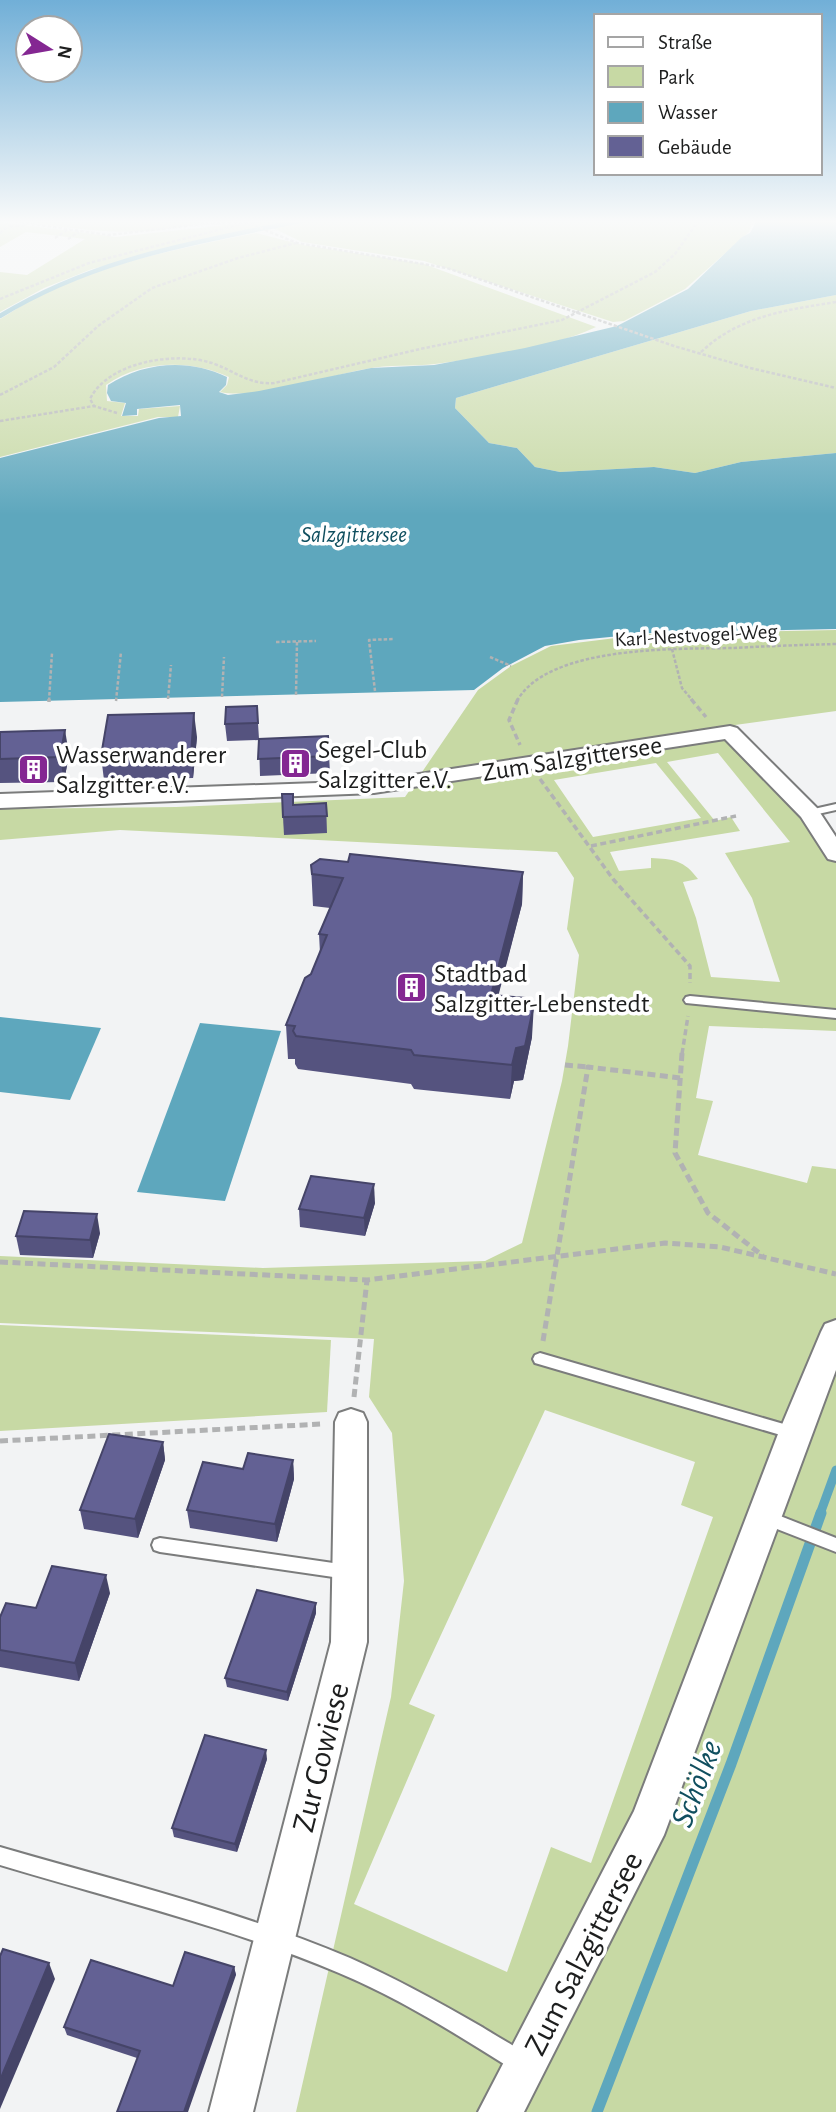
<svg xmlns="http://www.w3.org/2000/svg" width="836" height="2112" viewBox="0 0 836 2112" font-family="'Alegreya Sans',sans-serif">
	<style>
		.green { fill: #c7d9a4; fill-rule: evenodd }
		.water { fill: #5ea7bd }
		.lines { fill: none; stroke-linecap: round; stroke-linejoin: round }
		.stream-far2 { stroke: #5ea7bd; stroke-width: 4.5 }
		.stream-far1 { stroke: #5ea7bd; stroke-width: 9 }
		.stream { stroke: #5ea7bd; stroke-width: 11 }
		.lane-casing { stroke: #7b7c7c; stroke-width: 4 }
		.street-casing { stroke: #7b7c7c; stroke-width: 4 }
		.path-far2 { stroke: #b1b2b3; stroke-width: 2.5; stroke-dasharray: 3.5 2; stroke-linecap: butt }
		.path-far1 { stroke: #b1b2b3; stroke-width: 3.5; stroke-dasharray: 6 3.5; stroke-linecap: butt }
		.path { stroke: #b1b2b3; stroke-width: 5; stroke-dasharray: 8 4.5; stroke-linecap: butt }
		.lane { fill: #fff; fill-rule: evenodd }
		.street { fill: #fff; fill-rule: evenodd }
		.wall { fill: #55537f }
		.shaded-wall { fill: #454468 }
		.building { fill: #636194; stroke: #454468; stroke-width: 2 }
		.labels { text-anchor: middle; stroke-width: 7; stroke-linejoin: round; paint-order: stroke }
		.far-street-label { font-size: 21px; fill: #1d1e1e; stroke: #fff }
		.far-water-label { font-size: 23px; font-style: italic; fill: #104f5f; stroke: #fff }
		.poi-label { font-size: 26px; fill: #1d1e1e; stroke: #fff; text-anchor: start }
		.street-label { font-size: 26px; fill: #1d1e1e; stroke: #fff }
		.near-street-label { font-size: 32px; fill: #1d1e1e; stroke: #fff }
		.near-water-label { font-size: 33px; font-style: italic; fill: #104f5f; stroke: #fff }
	</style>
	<rect width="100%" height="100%" fill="#f2f3f4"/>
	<g class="green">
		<path d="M29,220H213C147,237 102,233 35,223Z"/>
		<polygon points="271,220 299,220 92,269 44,288 0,312 0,272 27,275 85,239 26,232 0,247 0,222 116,237"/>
		<polygon points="312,220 753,220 749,232 685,289 624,321 613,322 424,261 302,242 273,228"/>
		<path d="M256,233L303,245L424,264L596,327C548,349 488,357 435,364C413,367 389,364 366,369C327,376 256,400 220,392L227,385L229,377C190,359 141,360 106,385L107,401L125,403L121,416H138L139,409L180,406L178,417H158L0,457V319C17,309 34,297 52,289C117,260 187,247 256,233Z"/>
		<polygon points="836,295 836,453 741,462 695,473 654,467 560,472 535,467 517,448 489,443 455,408 456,398 751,311"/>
		<path d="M836,630V711L735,725L808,801L836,839V1031L709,1026L696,1098L713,1101L698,1155L807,1183L812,1166L836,1169V2112H296L391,1697L404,1581L392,1433L369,1397L374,1339L0,1323V1256L263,1268L485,1261L522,1243L562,1081L568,1046L579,955L567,929L574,878L557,852L120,830L0,840V809L176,807L405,797L478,690L511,666L551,646L648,634ZM718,753L790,842L725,853L752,898L780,982L711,977L696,918L683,882L698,879C684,860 673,859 651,858V868L619,871L610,852L740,831L731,817L715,821L667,762ZM656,763L701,818L593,837L554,780ZM545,1410L695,1462L681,1505L713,1517L591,1863L551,1847L507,1972L354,1904L435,1715L409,1704Z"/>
		<polygon points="0,1325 331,1340 327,1412 0,1431"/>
	</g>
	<g class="water">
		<path d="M757,220H836V295L751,311L456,398L455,408L489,443L517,448L535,467L560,472L654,467L695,473L741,462L836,453V629L651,633L579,640L545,646L503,668L474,690L0,702V458L159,418L181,416L180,405L137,409V415L122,416L126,403L111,401L107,393L108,385C143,362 189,358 227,377L226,385L219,392L228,395L259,391L371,368L434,365L525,348L617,326L688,289L742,237L750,233Z"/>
		<polygon points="0,1017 101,1028 70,1100 0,1092"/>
		<polygon points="200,1023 281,1031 225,1201 137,1192"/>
	</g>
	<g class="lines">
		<path class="stream-far2" d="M0,316C97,257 195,243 304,220"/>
		<polyline class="stream-far1" points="820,1514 836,1470"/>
		<polyline class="stream" points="597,2112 731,1764 821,1513"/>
		<defs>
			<g id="lane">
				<polygon points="836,804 836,810 809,816 804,813 805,811"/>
				<polygon points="690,996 836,1010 836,1018 686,1003 684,1000 686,997"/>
				<polygon points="540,1353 794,1427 799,1429 802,1433 799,1437 794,1439 535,1363 533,1359 535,1355"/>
				<polygon points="765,1510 836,1538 836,1552 759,1522 757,1517 759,1512"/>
				<polygon points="160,1538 347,1565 353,1567 355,1572 353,1577 347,1579 160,1552 154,1550 152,1545 154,1540"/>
				<path d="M0,1847C117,1881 237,1910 350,1958C395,1978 439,2002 482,2027C495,2036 526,2050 532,2064L529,2071L522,2074L515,2071C458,2035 401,1999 339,1973C230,1927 113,1899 0,1865Z"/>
			</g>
			<g id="street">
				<polygon points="730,726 737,728 817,808 836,837 836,861 828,859 801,817 725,739 374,793 0,808 0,794 374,781"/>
				<polygon points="836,1320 836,1370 664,1835 524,2112 478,2112 634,1811 778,1434 821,1332 825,1324"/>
				<polygon points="351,1409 363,1413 367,1422 367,1642 253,2112 209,2112 331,1642 335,1422 339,1413"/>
			</g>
		</defs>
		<use href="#lane" class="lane-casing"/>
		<use href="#street" class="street-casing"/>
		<g class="path-far2">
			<polyline points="4,220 108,235 203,224 248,223 297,243 447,268 674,346 750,368 836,388"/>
			<polyline points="251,223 264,220"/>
			<polyline points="10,227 26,225"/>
			<polyline points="0,233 10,225"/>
			<polyline points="55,238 67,230"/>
			<polyline points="68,239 79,232"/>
			<polyline points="0,299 89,263 242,224"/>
			<path d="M701,352C739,316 786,310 836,302"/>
			<polyline points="0,395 54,367 98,326 152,288 238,258 296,243"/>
			<path d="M117,413L94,406L90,399C108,362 175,351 212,363C235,371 249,385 274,383L420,349L562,320L655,272L675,254L699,220"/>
			<polyline points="0,421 94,406"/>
			<polyline points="276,642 316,641"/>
			<polyline points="672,649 682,688 693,701"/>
			<polyline points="490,657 511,666"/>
			<polyline points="375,691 369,640 393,639"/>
			<polyline points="296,695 297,642"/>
			<polyline points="222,697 224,657"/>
			<polyline points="168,699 171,665"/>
			<polyline points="49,701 52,653"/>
			<polyline points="116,701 121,652"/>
			<path d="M517,701C548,645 678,649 734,648C768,646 802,645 836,644"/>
		</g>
		<g class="path-far1">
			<polyline points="518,699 509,720 520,745"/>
			<polyline points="691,699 706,717"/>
			<polyline points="49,702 49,699"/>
			<polyline points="540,779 613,879 690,966 690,983"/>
			<polyline points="591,846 736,816"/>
			<polyline points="682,1054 688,1016"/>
		</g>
		<g class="path">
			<polyline points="682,1053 675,1153 708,1213 763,1256"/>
			<polyline points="565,1065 588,1067"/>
			<polyline points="0,1262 367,1280 665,1243 720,1247 836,1274"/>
			<polyline points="543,1341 588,1067 680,1078"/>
			<polyline points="354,1397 367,1280"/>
			<polyline points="0,1441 322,1424"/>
		</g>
		<use href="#lane" class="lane"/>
		<use href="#street" class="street"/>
	</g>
	<g class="wall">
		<polygon points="258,723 259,739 328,736 330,773 260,776 259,740 227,741 225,724"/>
		<polygon points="0,732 69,754 64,782 0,783"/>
		<polygon points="197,737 193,778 104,780 101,756"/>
		<polygon points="326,803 327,833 284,835 283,817 293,805"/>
		<polygon points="348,862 523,872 522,904 498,995 532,1037 523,1080 514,1081 510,1099 414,1089 411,1084 298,1069 295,1064 295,1059 288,1059 286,1025 311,974 320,953 319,934 330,908 313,906 311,865"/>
		<polygon points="375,1203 365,1236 300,1227 299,1209"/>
		<polygon points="100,1233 93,1258 20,1255 16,1236"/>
		<polygon points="163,1442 165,1460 138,1538 84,1529 80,1510"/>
		<polygon points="293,1460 294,1479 277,1542 190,1528 187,1510 243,1469"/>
		<polygon points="110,1593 79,1681 0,1667 0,1617"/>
		<polygon points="316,1603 316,1613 288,1701 227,1687 225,1678"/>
		<polygon points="267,1759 237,1852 174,1837 172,1828"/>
		<polygon points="234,1967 236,1975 137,2058 67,2035 64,2027 173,1986"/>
	</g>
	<g class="shaded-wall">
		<polygon points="194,713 197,737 193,778 191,754"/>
		<polygon points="65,730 69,754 64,782 60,757"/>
		<polygon points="523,872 522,904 490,1028 491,995"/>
		<polygon points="534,1004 532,1037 523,1080 514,1081 510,1099 512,1065 516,1048"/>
		<polygon points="374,1184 375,1203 365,1236 364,1218"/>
		<polygon points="97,1214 100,1233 93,1258 90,1240"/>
		<polygon points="163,1442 165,1460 138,1538 135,1519"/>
		<polygon points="293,1460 294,1479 277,1542 275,1524"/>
		<polygon points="106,1575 110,1593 79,1681 75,1663"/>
		<polygon points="316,1603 316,1613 288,1701 287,1692"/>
		<polygon points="266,1750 267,1759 237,1852 235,1844"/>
		<polygon points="49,1963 55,1979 0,2109 0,2080"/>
		<polygon points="234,1967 236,1975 188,2112 184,2112"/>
	</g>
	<g class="building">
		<polygon points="257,706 258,723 225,724 226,707"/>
		<polygon points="194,713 191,754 101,756 108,715"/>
		<polygon points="65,730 60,757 0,759 0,732"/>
		<polygon points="328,736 329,756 258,759 259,739"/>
		<polygon points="282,794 293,794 293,805 326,803 327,816 283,817"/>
		<polygon points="350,854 523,872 491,995 526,998 534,1004 525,1046 516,1048 512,1065 414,1055 411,1050 296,1036 293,1031 295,1026 286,1025 305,978 311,974 327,935 319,934 343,878 312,874 311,865 320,859 348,862"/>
		<polygon points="311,1176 374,1184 364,1218 299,1209"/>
		<polygon points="24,1211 97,1214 90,1240 16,1236"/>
		<polygon points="109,1434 163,1442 135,1519 80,1510"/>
		<polygon points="248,1453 293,1460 275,1524 187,1510 203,1462 243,1469"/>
		<polygon points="52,1566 106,1575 75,1663 0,1650 0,1617 6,1603 36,1608"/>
		<polygon points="257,1590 316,1603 287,1692 225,1678"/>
		<polygon points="205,1735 266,1750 235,1844 172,1828"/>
		<polygon points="3,1949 49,1963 0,2080 0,1956"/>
		<polygon points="185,1952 234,1967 184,2112 117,2112 140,2051 64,2027 91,1960 173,1986"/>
	</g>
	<linearGradient id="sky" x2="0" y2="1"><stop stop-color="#71afd7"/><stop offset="0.43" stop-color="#f9fafa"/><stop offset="1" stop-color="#f9fafa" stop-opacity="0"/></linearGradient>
	<rect width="836" height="515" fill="url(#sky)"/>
	<defs>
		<symbol id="building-square" viewBox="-11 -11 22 22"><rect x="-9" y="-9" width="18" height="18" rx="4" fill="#842792" stroke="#fff"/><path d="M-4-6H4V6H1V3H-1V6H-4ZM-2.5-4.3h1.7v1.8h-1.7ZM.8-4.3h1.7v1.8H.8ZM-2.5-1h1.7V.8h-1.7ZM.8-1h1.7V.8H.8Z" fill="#fff"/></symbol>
	</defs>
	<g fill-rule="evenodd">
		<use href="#building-square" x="278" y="746" width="35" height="35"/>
		<use href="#building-square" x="16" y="752" width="35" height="35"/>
		<use href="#building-square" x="394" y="970" width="35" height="35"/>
	</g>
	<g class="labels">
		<g class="far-street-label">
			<text transform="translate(696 635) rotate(-3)" y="7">Karl-Nestvogel-Weg</text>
		</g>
		<g class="far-water-label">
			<text x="354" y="542">Salzgittersee</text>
		</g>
		<g class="poi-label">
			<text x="318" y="758">Segel-Club<tspan x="318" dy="30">Salzgitter e.V.</tspan></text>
			<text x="56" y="763">Wasserwanderer<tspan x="56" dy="30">Salzgitter e.V.</tspan></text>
			<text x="434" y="982">Stadtbad<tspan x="434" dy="30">Salzgitter-Lebenstedt</tspan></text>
		</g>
		<g class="street-label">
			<text transform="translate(572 758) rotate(-9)" y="9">Zum Salzgittersee</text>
		</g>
		<g class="near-street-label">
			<text transform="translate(320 1757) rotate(-76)" y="11">Zur Gowiese</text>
			<text transform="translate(583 1953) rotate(-63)" y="11">Zum Salzgittersee</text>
		</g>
		<g class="near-water-label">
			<text transform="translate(695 1783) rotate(-69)" y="12">Schölke</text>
		</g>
	</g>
	<rect x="594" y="14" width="228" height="161" fill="#ffffff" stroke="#a5a5a5" stroke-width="2"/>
	<rect x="608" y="37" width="35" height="10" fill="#ffffff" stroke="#a5a5a5" stroke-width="2"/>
	<text x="658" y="49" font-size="21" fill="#1d1e1e">Straße</text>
	<rect x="608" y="66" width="35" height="21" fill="#c7d9a4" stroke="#a5a5a5" stroke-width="2"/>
	<text x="658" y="84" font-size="21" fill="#1d1e1e">Park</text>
	<rect x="608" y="102" width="35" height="21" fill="#5ea7bd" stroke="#a5a5a5" stroke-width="2"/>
	<text x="658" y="119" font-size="21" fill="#1d1e1e">Wasser</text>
	<rect x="608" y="136" width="35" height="21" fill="#636194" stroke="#a5a5a5" stroke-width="2"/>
	<text x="658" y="154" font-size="21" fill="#1d1e1e">Gebäude</text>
	<g transform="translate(49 49) rotate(101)"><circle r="33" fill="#ffffff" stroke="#a5a5a5" stroke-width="2"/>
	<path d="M0-5L12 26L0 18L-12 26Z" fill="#842792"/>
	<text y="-10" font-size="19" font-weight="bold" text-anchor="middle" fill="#1d1e1e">N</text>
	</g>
</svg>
